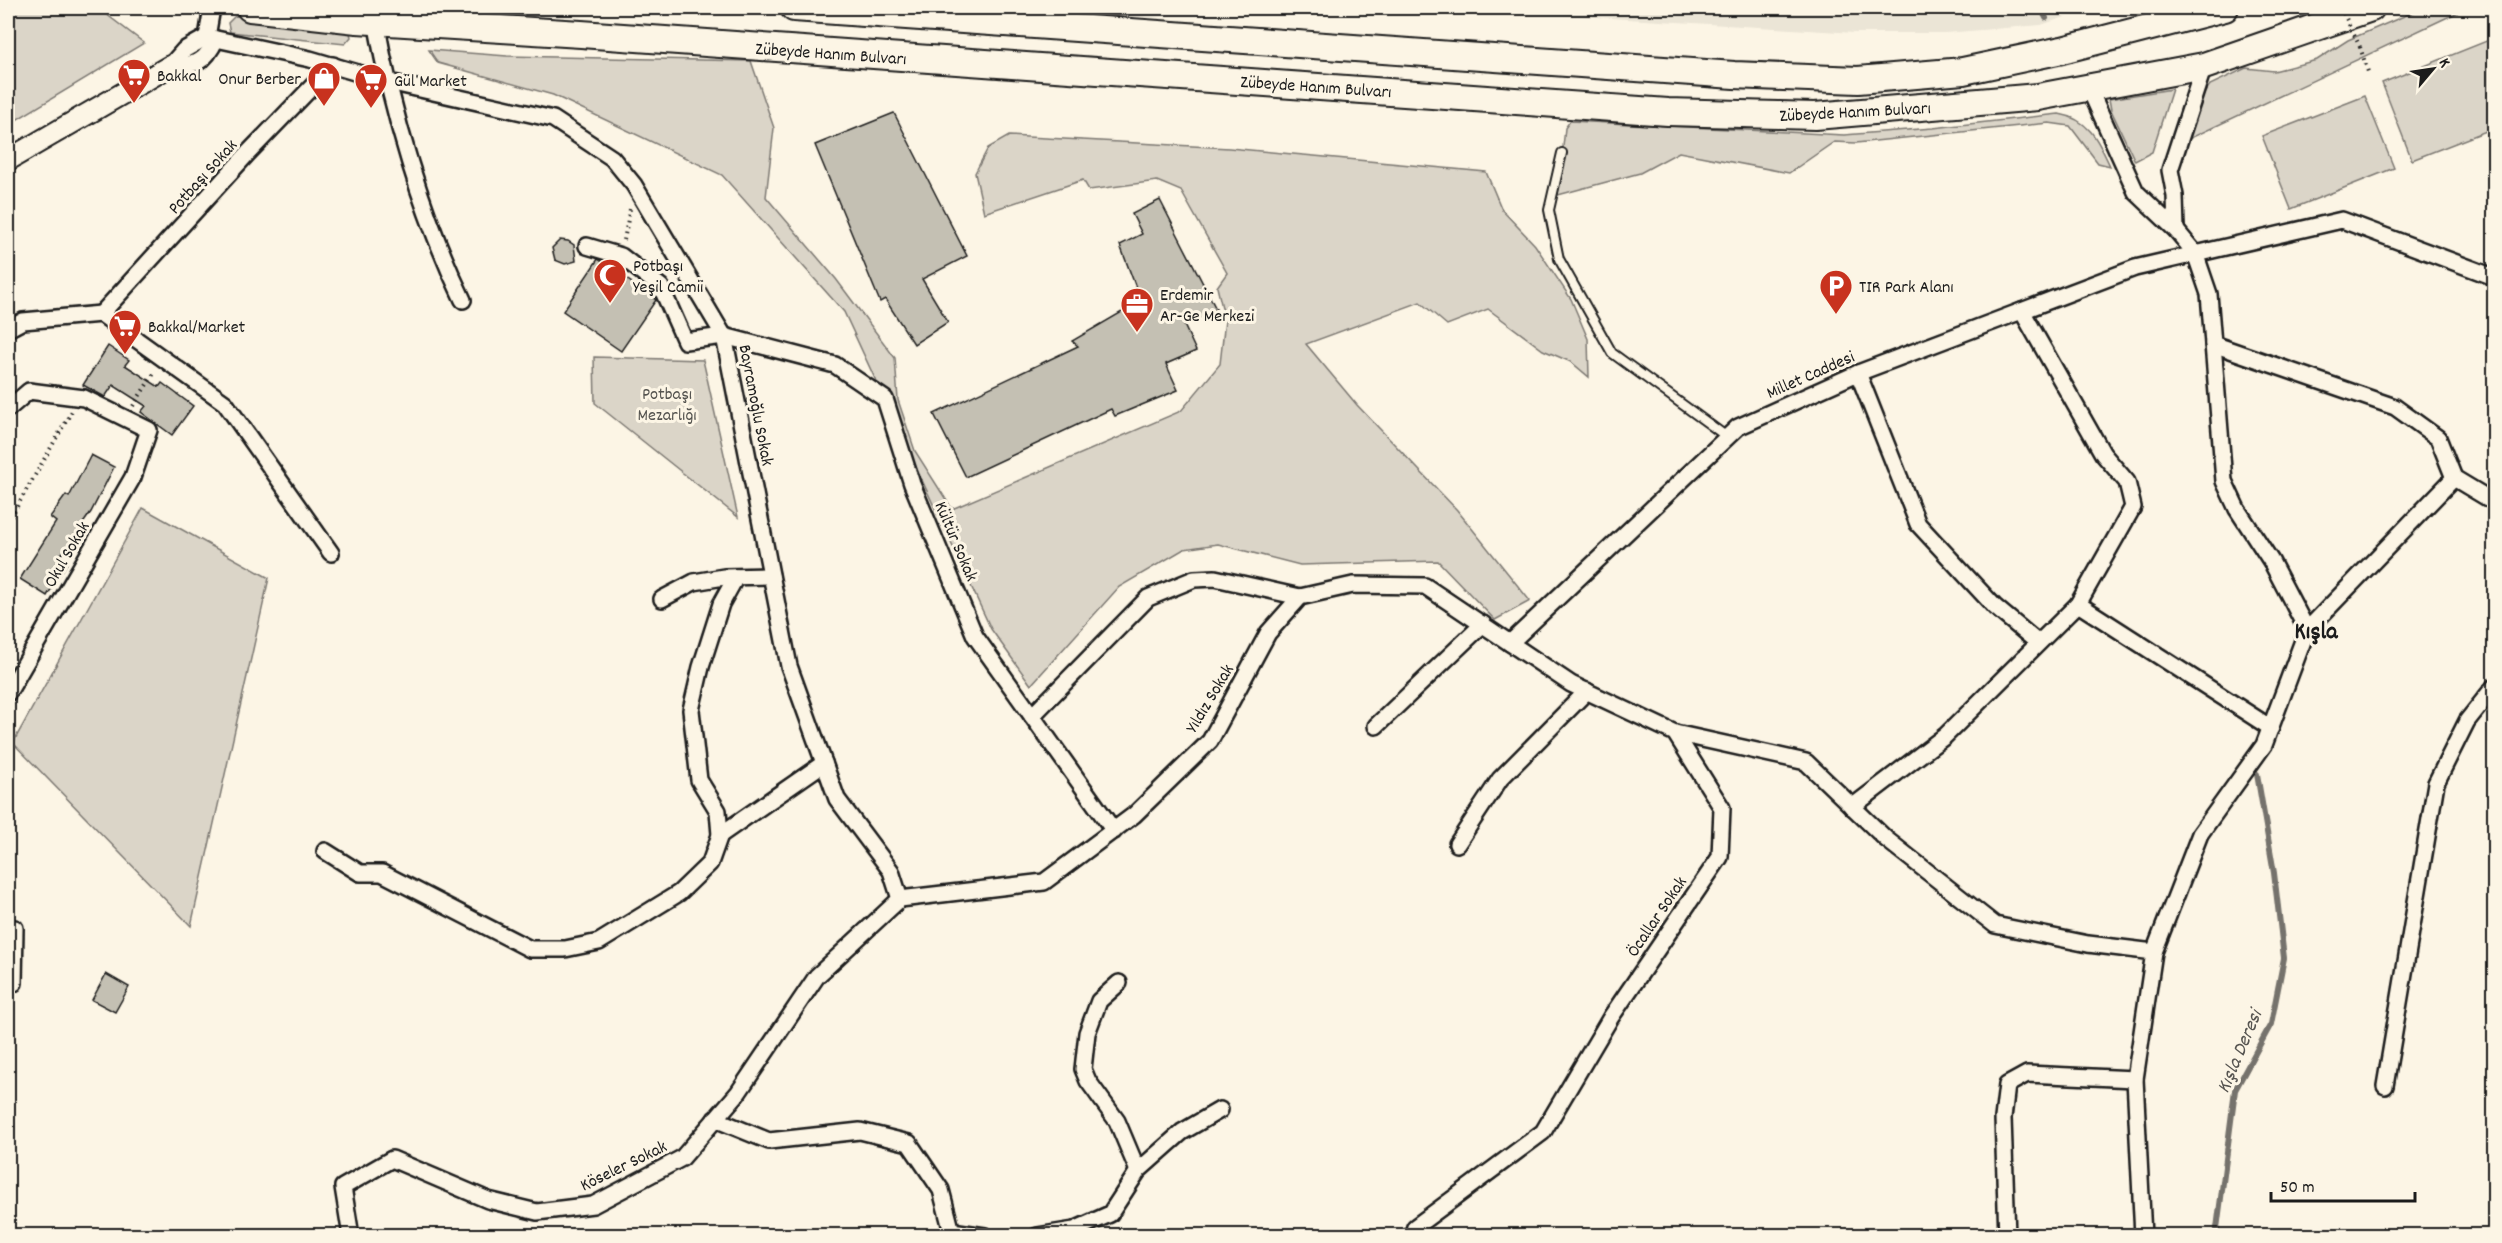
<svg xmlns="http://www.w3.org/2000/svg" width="2502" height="1243" viewBox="0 0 2502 1243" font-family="Dekko,sans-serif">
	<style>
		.built { fill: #ebe5d6 }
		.green { fill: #dbd5c8; stroke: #7c7872; stroke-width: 1.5 }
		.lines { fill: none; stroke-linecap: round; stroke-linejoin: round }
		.stream { stroke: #75726c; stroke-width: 6 }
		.building { fill: #c4c0b3; stroke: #1c1c1c; stroke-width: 1.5 }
		.service-casing { stroke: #1c1c1c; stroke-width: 12 }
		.minor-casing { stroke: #1c1c1c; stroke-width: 20 }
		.tertiary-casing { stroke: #1c1c1c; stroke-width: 24 }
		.trunk-casing { stroke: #1c1c1c; stroke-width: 30 }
		.path { stroke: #1c1c1c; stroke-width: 4; stroke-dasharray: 1.5 4.5; stroke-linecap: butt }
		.service { stroke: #fcf5e5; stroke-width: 8 }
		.minor { stroke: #fcf5e5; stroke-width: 15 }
		.tertiary { stroke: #fcf5e5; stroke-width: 20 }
		.trunk { stroke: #fcf5e5; stroke-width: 26 }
		.path-bridge { stroke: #1c1c1c; stroke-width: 4; stroke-dasharray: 1.5 4.5; stroke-linecap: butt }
		.labels { text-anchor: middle; stroke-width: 6; stroke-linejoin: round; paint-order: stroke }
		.street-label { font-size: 18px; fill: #1c1c1c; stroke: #fcf5e5 }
		.poi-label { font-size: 18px; fill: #1c1c1c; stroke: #fcf5e5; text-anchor: start }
		.park-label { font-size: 18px; fill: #555450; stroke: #fcf5e5 }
		.water-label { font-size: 20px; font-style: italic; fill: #575551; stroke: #fcf5e5 }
		.district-label { font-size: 24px; font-weight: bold; fill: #1c1c1c; stroke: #fcf5e5 }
	</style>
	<rect width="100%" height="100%" fill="#fcf5e5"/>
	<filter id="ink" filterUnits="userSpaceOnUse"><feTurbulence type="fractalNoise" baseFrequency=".0167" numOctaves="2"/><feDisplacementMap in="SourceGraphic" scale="12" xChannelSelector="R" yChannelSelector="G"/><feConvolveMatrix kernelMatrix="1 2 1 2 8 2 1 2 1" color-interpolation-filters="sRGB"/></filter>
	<g filter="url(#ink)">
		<polygon class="built" points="1450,8 2092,8 2041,25 1945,33 1855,33"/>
		<g class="green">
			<polygon points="8,8 98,8 144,43 8,125"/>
			<polygon points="2423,8 2467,8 2178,144 2196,105 2210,85 2246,68 2274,71 2317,60 2348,40"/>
			<polygon points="235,16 349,29 351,37 345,44 230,32 228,23"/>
			<polygon points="2494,38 2494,128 2412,160 2382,83"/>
			<polygon points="429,50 507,56 751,61 774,128 766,197 836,279 895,358 898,400 915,451 952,509 1181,411 1220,364 1225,320 1217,287 1227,273 1181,191 1157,181 1089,190 1083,180 984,213 975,173 988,148 1009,136 1229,148 1486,172 1502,210 1535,245 1571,299 1588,339 1589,377 1571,362 1543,350 1488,309 1447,325 1420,302 1306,344 1357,405 1457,510 1530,601 1495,620 1438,561 1300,565 1218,544 1184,549 1119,587 1031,685 991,629 844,312 722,175 553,95 438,63"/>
			<polygon points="2172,89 2152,152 2135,161 2111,110 2109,99"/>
			<polygon points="2365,96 2394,168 2291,209 2262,136"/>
			<path d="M2059,114C2089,119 2098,140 2110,166L2098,163L2070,126L2049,123L1856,143L1834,142L1789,173L1679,152L1640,173L1558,195L1565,128L1570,121L1844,135L1933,128Z"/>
			<polygon points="594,357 703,360 738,517 595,403"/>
			<polygon points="143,508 269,578 191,926 13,743"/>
		</g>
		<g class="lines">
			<g class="stream">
				<polyline points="2041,8 2046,18"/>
				<polyline points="2216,1236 2235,1090 2271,1024 2284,958 2274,873 2257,774"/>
			</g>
		</g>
		<g class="building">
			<polygon points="894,113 967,256 922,279 948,322 914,344 885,299 880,302 815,145"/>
			<polygon points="1160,200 1216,309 1184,325 1196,351 1166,364 1178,390 1115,416 1111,409 966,477 934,414 1078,346 1072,341 1141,301 1120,245 1142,234 1132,214"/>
			<polygon points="560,240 568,241 574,245 576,261 565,264 555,260 552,248"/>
			<polygon points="598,259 656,300 621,351 563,311"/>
			<polygon points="108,346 129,360 125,365 159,387 162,383 193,406 172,435 141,412 146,406 113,385 105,397 83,385"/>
			<polygon points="91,455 114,467 91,512 60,556 68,561 47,596 20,579 56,522 50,517 66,495 69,497"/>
			<polygon points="106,974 129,987 115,1012 92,1000"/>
		</g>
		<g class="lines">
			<defs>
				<polyline id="service" points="1562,153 1549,210 1559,259 1612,353 1727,437"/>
				<g id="minor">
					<path d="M376,21C392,114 422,215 463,300"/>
					<polyline points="207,37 212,8"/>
					<polyline points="170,66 184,50 207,37 310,59 389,82 553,119 612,158 634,185 724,336 789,666 837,799 891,871 900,899"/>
					<path d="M170,66C196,64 204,65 216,39"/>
					<polyline points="2089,88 2136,192 2176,230 2195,253 2209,294 2224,481 2237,509 2271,561 2307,630"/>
					<polyline points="2176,230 2175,196 2170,170 2204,66"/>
					<polyline points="587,246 621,256 661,287 685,341 724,336 835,365 885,399 912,484 975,636 1114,831"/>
					<polyline points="101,314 248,153 333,65"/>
					<polyline points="8,329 23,321 101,314 225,403 331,553"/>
					<polyline points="2213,344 2395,407 2438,438 2454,478"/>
					<polyline points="1858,373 1918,524 1995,607 2037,642"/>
					<polyline points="8,409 29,391 84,398 149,430 133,477 8,693"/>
					<polyline points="662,599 694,582 724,577 771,576"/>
					<polyline points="2078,604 2271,728"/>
					<polyline points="1510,643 1738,427 1858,373 2135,268 2342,220 2494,277"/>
					<polyline points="1032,716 1148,598 1194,579 1215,578 1300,597"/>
					<polyline points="1376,726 1483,624"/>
					<polyline points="1675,733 1806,762 1886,839 1995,925 2088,944 2154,952 2135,1079 2143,1236"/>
					<polyline points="1852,807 1945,736 2078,604 2133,507 2127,482 2103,454 2022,311"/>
					<polyline points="720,835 824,763"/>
					<polyline points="1457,844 1500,779 1587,691"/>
					<polyline points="325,851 360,873 382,873 530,949 565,949 599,942 679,893 710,863 720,835 718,811 699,780 691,710 701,667 721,604 736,577"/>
					<polyline points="900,899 1044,882 1134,815 1210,741 1268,633 1300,597 1353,585 1425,586 1571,684 1675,733 1722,808 1720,857 1611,1017 1543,1132 1415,1227 1412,1236"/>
					<polyline points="8,928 15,928 14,983"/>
					<polyline points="2154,952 2200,834 2264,745 2307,630 2454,478 2494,502"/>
					<polyline points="1119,983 1099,1001 1087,1033 1083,1069 1088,1081 1117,1121 1138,1171"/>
					<polyline points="2385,1086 2436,783 2467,721 2494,687"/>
					<polyline points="715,1119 769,1141 860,1131 909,1143 941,1190 953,1236"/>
					<polyline points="952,1231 985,1236"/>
					<polyline points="351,1236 343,1187 392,1159 488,1200 537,1212 593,1205 682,1158 738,1093 817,976 900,899"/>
					<polyline points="1037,1236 1074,1230 1110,1214 1138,1171 1182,1132 1220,1110"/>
					<polyline points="2007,1236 2003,1118 2007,1085 2027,1074 2135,1079"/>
				</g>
				<polyline id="tertiary" points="8,160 170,66"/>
				<g id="trunk">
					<polyline points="250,8 357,20 581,34 1668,112 1815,116 2038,97 2204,66 2371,8"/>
					<polyline points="794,8 1734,75 1858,80 1963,71 2062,50 2225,8"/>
				</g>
			</defs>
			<use href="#service" class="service-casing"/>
			<use href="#minor" class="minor-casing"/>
			<use href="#tertiary" class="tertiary-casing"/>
			<use href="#trunk" class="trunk-casing"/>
			<g class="path">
				<polyline points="2360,47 2369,75"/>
				<polyline points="624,240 630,209"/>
				<polyline points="133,406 155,372"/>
				<polyline points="8,522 72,411"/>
			</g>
			<use href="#service" class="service"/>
			<use href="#minor" class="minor"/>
			<use href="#tertiary" class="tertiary"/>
			<use href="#trunk" class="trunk"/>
			<polyline class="path-bridge" points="2341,8 2360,47"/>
		</g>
	</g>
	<defs>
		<symbol id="supermarket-pin" viewBox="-11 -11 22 30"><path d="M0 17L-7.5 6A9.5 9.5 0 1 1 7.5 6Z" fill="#c8321e" stroke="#fcf5e5"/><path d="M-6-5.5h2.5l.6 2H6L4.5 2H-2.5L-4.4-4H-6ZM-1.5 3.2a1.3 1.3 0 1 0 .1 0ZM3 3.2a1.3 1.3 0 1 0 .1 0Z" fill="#fff"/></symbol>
		<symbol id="shop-pin" viewBox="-11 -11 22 30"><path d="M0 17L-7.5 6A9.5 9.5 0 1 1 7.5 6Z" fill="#c8321e" stroke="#fcf5e5"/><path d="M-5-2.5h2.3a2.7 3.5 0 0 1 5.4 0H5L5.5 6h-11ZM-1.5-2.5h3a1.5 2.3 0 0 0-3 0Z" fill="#fff"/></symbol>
		<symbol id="mosque-pin" viewBox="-11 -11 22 30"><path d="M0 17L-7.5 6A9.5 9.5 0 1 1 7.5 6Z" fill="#c8321e" stroke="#fcf5e5"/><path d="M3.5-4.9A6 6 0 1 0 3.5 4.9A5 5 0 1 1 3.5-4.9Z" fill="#fff"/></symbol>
		<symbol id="parking-pin" viewBox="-11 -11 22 30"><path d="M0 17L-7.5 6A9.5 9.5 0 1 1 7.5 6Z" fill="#c8321e" stroke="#fcf5e5"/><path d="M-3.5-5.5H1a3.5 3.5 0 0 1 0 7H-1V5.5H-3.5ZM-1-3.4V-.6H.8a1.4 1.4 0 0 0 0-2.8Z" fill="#fff"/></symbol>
		<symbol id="office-pin" viewBox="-11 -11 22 30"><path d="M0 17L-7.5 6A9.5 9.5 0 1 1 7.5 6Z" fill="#c8321e" stroke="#fcf5e5"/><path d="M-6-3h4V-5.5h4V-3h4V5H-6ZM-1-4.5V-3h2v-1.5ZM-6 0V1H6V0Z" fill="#fff"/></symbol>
	</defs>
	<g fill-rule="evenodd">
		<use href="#supermarket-pin" x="115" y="56" width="38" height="52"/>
		<use href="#shop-pin" x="305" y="59" width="38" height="52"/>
		<use href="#supermarket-pin" x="352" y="61" width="38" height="52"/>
		<use href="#mosque-pin" x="591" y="256" width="38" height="52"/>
		<use href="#parking-pin" x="1817" y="267" width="38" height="52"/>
		<use href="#office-pin" x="1118" y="285" width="38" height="52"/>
		<use href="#supermarket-pin" x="106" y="307" width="38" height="52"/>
	</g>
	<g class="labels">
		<g class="street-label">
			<text transform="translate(831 53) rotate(4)" y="6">Zübeyde Hanım Bulvarı</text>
			<text transform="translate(1316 86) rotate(4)" y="6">Zübeyde Hanım Bulvarı</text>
			<text transform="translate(1855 111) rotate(-3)" y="6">Zübeyde Hanım Bulvarı</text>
			<text transform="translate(202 176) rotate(-48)" y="6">Potbaşı Sokak</text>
			<text transform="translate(1810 374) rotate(-24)" y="6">Millet Caddesi</text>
			<text transform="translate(757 405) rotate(79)" y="6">Bayramoğlu Sokak</text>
			<text transform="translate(957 541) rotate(67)" y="6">Kültür Sokak</text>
			<text transform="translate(66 554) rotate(-60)" y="6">Okul Sokak</text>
			<text transform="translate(1209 698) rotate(-59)" y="6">Yıldız Sokak</text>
			<text transform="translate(1656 916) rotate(-56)" y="6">Öcallar Sokak</text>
			<text transform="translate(623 1165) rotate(-26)" y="6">Köseler Sokak</text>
		</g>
		<g class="poi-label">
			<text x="157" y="81">Bakkal</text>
			<text x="301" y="84" text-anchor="end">Onur Berber</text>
			<text x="394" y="86">Gül Market</text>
			<text x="633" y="271">Potbaşı<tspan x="633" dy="21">Yeşil Camii</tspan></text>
			<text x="1859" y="292">TIR Park Alanı</text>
			<text x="1160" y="300">Erdemir<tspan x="1160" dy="21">Ar-Ge Merkezi</tspan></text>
			<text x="148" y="332">Bakkal/Market</text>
		</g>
		<g class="park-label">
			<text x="667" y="399">Potbaşı<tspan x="667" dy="21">Mezarlığı</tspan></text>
		</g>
		<g class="water-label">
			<text transform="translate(2238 1051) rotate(-67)" y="7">Kışla Deresi</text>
		</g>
		<g class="district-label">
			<text x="2316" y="638">Kışla</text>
		</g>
	</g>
	<rect width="2502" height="1243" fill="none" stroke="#fcf5e5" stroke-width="30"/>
	<rect x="15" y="15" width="2472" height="1213" fill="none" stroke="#1c1c1c" stroke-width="2" filter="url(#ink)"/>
	<g transform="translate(2433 69) rotate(61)" stroke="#fcf5e5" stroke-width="4.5" paint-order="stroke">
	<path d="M0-4.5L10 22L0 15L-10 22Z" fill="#1c1c1c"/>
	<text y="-9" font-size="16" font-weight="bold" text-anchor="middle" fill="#1c1c1c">K</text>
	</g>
	<path d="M2271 1192v9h144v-9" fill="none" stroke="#1c1c1c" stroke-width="3"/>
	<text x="2280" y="1192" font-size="18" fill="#1c1c1c" stroke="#fcf5e5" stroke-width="4.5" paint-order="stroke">50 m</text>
</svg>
